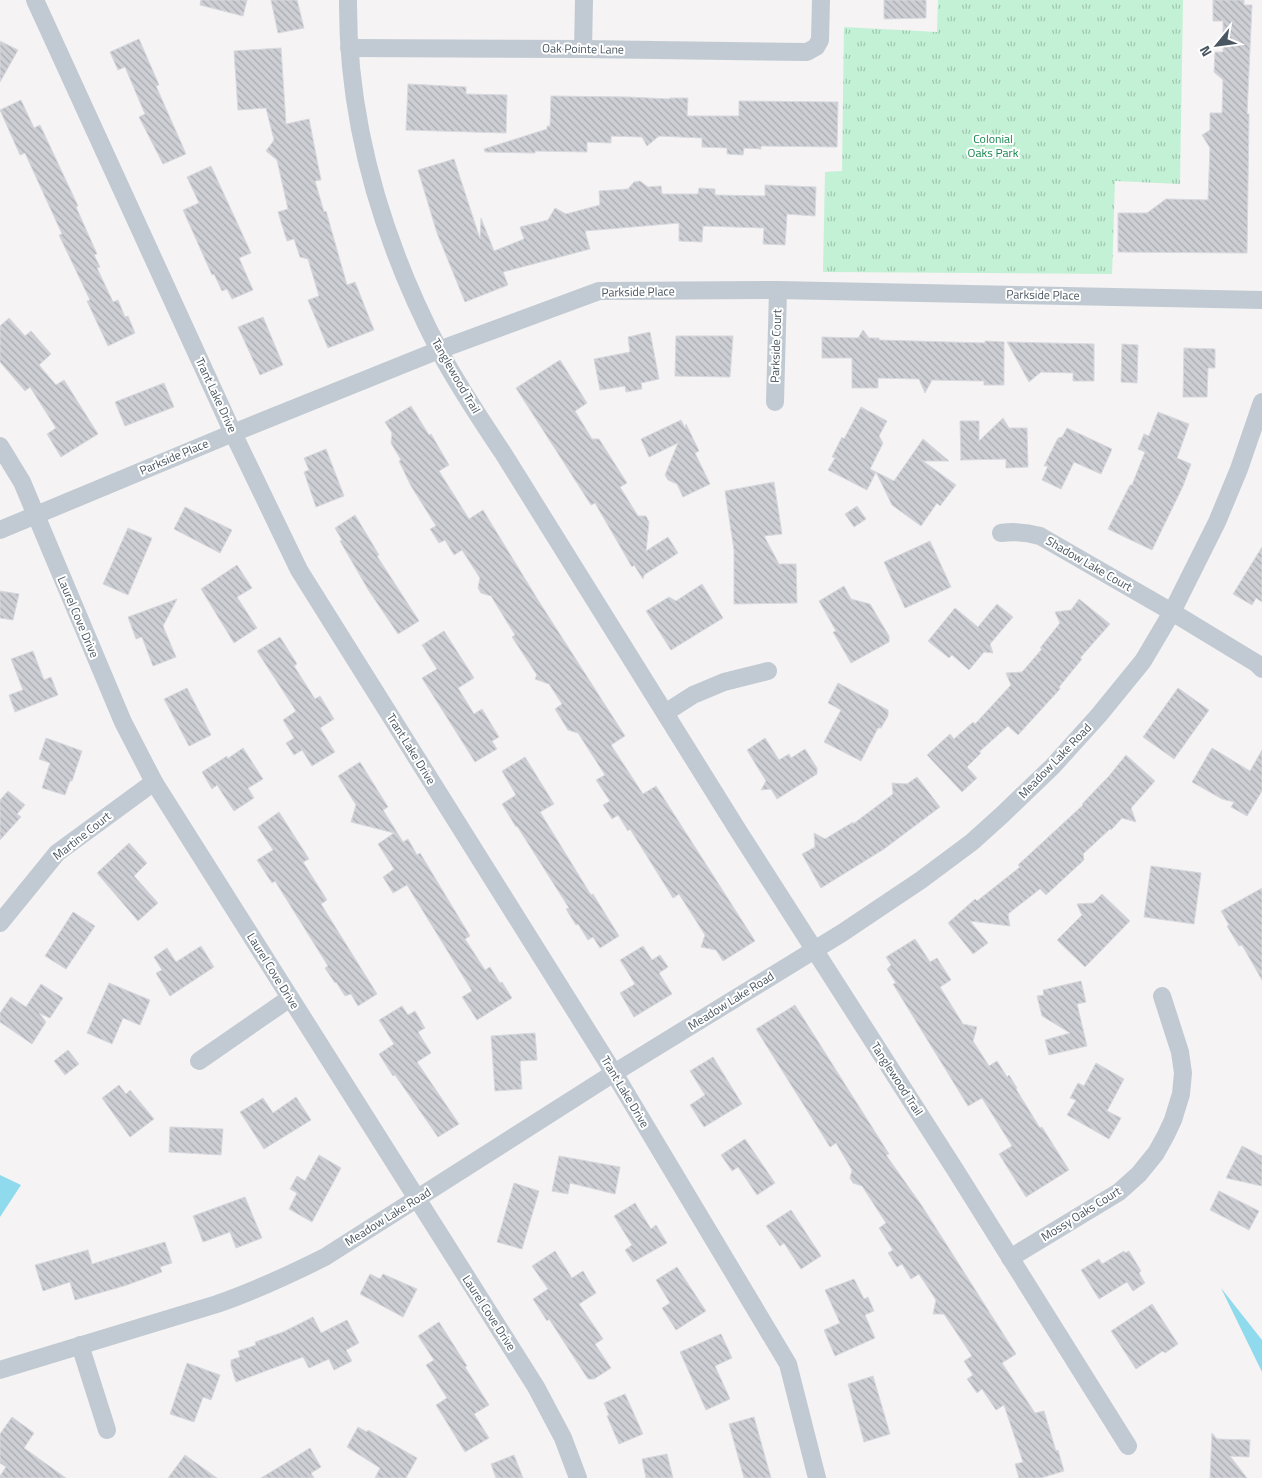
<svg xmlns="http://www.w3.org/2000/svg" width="1262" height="1478" viewBox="0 0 1262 1478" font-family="'Titillium Web',sans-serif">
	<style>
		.grass { fill: url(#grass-tufts) }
		.water { fill: #90daee }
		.building { fill: url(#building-back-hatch); stroke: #d7d9de }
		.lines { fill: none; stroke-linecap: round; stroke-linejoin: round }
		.minor { stroke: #c1cad2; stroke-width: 18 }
		.labels { text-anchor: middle; stroke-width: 4; stroke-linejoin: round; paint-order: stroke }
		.street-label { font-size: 12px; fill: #4a5661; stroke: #fff }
		.park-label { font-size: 12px; fill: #17864f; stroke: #fff }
	</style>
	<defs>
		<pattern id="grass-tufts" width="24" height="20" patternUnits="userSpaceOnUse" patternTransform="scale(1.25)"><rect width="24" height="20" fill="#c3f1d5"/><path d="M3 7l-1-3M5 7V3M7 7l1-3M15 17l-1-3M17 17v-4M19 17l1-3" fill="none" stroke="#a0c6b0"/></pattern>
		<pattern id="building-back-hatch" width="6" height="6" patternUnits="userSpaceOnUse" patternTransform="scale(1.25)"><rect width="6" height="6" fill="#cdcfd5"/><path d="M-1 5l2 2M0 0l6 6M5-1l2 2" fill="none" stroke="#a8abb0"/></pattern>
	</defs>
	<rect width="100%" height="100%" fill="#f5f3f3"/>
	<polygon class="grass" points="938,0 1183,0 1180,184 1115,181 1112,274 823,272 825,172 842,171 844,27 937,32"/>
	<g class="water">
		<polygon points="0,1175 21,1185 0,1217"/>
		<polygon points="1221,1288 1262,1340 1262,1372"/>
	</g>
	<g class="building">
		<polygon points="201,0 247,0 243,16 200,5"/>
		<polygon points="271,0 297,0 304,28 278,33"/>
		<polygon points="884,0 926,0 926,18 884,19"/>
		<polygon points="1213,0 1244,0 1244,5 1252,5 1247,114 1249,114 1247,253 1118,252 1118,213 1147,213 1166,199 1208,200 1210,148 1202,135 1210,130 1210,113 1222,113 1223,80 1214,72 1215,52 1223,52 1223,21 1213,21"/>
		<polygon points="139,39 159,85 156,86 186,154 163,164 139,117 145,114 125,67 118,70 110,52"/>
		<polygon points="0,41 18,50 0,82"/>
		<polygon points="281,48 286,124 309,119 321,180 315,181 324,212 326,211 347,285 355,282 374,330 328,348 308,300 319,296 308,259 300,257 294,239 287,241 278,212 288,209 277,160 266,151 274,140 266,108 238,110 234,51"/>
		<polygon points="408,84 466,87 466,94 507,95 506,133 406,130"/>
		<polygon points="551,96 627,97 670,99 670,98 688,98 687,116 739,116 739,101 838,102 837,147 761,146 761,149 744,148 743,155 727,154 727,148 702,147 702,138 659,136 647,146 642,137 611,136 611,143 587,142 587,152 535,151 535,153 485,152 484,149 547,129 547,126 550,126"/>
		<polygon points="21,100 34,128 40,125 78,206 76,207 97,254 94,255 100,267 97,268 113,302 118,300 125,317 128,316 135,333 108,346 87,301 90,300 59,235 62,234 25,153 20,155 0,110"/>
		<polygon points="454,159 480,239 481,218 494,251 524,239 520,227 548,220 555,208 566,214 600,205 599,191 628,189 634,182 640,181 648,187 661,186 662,194 698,194 699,188 715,189 715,195 765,196 765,185 816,187 815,216 787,214 785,245 763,244 764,228 703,226 702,242 679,241 679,223 585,231 590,249 503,272 508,285 465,302 437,233 418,170"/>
		<polygon points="211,166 251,253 239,258 253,290 232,299 227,289 222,291 214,274 212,275 183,210 199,203 187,177"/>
		<polygon points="263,317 283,365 260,375 238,327"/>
		<polygon points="9,318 25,336 31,331 51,354 39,365 56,385 64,380 98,434 61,457 47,434 56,428 30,387 25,391 0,362 0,326"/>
		<polygon points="863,330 869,338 879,338 879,340 985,343 985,341 1004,342 1004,385 984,385 984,381 932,380 925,393 919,379 878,378 878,388 852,388 852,358 822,358 822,337 858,338"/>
		<polygon points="650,332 659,379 641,383 642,389 626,392 625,386 600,390 594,359 630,352 628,337"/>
		<polygon points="676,336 733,336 730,377 675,376"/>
		<polygon points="1007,342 1094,344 1094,381 1073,381 1073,373 1041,372 1029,382"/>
		<polygon points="1122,344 1138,345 1137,383 1121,382"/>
		<polygon points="1184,348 1215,349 1215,368 1208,368 1207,397 1183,397"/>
		<polygon points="560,360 587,403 575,411 592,439 599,439 627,483 620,487 638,516 646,516 649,522 646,551 668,537 678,553 644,575 643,579 634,565 632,567 595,503 591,505 516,388"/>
		<polygon points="164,383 174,407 125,426 115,402"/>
		<polygon points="411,406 429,435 431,434 449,465 439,471 469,519 483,510 538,600 625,736 611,745 643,794 656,786 755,941 723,961 716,950 701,947 705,935 679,894 673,898 630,829 628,831 618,815 612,819 603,805 610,801 596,780 605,775 578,733 568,730 555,709 562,704 549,684 535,679 537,675 512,637 515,635 491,596 481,593 478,588 480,578 462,550 454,555 445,540 439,543 430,529 436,526 411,486 399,461 401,460 391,443 392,433 385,422"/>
		<polygon points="861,407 887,421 879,436 883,443 870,469 894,481 923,439 949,461 923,461 956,485 940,506 937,503 921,526 892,505 876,472 867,490 828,470 835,458 832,457 842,437 844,439"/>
		<polygon points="1158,412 1189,424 1177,458 1191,464 1183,486 1152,550 1108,529 1130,485 1132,485 1145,452 1138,449 1144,434 1149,436"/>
		<polygon points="1003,418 1009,428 1027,428 1028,467 1006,468 1006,459 960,460 961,459 960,421 979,421 979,441"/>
		<polygon points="681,420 685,428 686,424 699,451 695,453 710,484 683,497 677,484 668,480 665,475 678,443 649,457 641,439"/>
		<polygon points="1067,428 1112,449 1101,474 1074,462 1061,489 1042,480 1048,466 1044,466 1058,438 1062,437"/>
		<polygon points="326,449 344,496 316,507 304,472 309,470 304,458"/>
		<polygon points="774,482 782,534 764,536 779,564 796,564 797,603 734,604 734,550 725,491"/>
		<polygon points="857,506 866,519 854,527 845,514"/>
		<polygon points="185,507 232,530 220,553 174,529"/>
		<polygon points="355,515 379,555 377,556 419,621 398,634 369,591 340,541 342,540 335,528"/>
		<polygon points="128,528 152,538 128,595 103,584"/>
		<polygon points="930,541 951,587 905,608 884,562"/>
		<polygon points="1262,547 1262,602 1256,598 1252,605 1233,594"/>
		<polygon points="237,565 252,588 237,597 257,628 234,643 201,589"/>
		<polygon points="702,584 723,618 671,650 646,611 669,597 676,601"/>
		<polygon points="844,586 851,599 870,604 889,636 889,642 851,663 833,632 836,631 819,601"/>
		<polygon points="0,591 19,594 13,620 0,618"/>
		<polygon points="177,599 163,626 176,657 153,666 142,637 136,639 128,617"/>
		<polygon points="1079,599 1110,624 1080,658 1082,659 1059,687 1060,689 1018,735 1008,726 979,752 981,753 967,767 977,778 962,792 927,755 950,734 954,739 973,722 975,724 1011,685 1006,673 1022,672 1042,649 1040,648 1060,623 1055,612 1071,610"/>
		<polygon points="997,604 1013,617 990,644 993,653 984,652 969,670 952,655 949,658 928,641 955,608 978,627"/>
		<polygon points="444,631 474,678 458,688 474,714 482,709 499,737 492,741 497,749 475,762 422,678 437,669 422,645"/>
		<polygon points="280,637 297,664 294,666 315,699 320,696 334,719 320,728 335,752 312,766 302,750 294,755 286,743 294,738 283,720 296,711 257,651"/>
		<polygon points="33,651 44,680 51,677 58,695 15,712 9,695 23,690 11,659"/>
		<polygon points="838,683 888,710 888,716 881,728 878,728 861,761 824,742 841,710 828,703"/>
		<polygon points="187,688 211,735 189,746 164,699"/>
		<polygon points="1178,688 1209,710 1174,759 1143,737"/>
		<polygon points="46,738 82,751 72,781 70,781 65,795 42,788 50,763 39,759"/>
		<polygon points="765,738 779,760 789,754 791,758 805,749 817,768 817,774 777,799 771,789 761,790 766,781 747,750"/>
		<polygon points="243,748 263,779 248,788 254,798 234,811 217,785 212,789 202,772 227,756 227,759"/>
		<polygon points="1212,748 1250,771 1262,750 1262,791 1247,816 1231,807 1234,802 1222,799 1192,782"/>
		<polygon points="1126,755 1155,781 1131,808 1136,822 1122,818 1111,830 1110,829 1083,854 1084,860 1046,895 1040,889 1008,914 1010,926 970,921 988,943 973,954 948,923 975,899 977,901 1020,867 1018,865 1083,805 1082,804 1109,776"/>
		<polygon points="525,757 554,804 540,812 591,895 593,894 619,936 600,948 593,937 588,940 578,924 576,925 566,909 569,908 517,826 516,827 502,804 516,795 502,771"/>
		<polygon points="360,762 388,807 383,810 403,842 408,839 417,855 420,853 470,936 465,939 485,970 490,967 500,983 502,982 512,998 477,1020 462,997 472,991 407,885 393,893 383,877 394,869 378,844 394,833 351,822 356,805 338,776"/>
		<polygon points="917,777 940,807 884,849 821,888 802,854 815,847 814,833 825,839 853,822 853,824 893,794 892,783 907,784"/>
		<polygon points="8,791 25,805 17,814 21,817 0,840 0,800"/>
		<polygon points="279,812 309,859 303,862 327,900 321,904 377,994 358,1006 351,994 345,996 336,982 335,983 325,968 328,966 275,881 272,883 257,860 273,850 258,827"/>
		<polygon points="129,843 147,863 134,876 158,903 138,921 97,873"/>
		<polygon points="1151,866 1201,873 1194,924 1144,917"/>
		<polygon points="1262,888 1262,980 1242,945 1239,946 1227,926 1229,925 1221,911"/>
		<polygon points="1102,894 1130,921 1085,967 1057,940 1082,915 1077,904 1093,903"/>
		<polygon points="73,912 95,926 66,969 45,956"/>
		<polygon points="915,939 930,962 937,958 951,980 940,987 963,1024 977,1027 973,1041 989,1066 997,1061 1007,1077 1009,1075 1017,1088 1016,1089 1040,1128 1042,1127 1069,1170 1026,1197 999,1154 1012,1146 982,1098 968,1106 893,984 896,983 887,969 891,965 886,957"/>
		<polygon points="201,946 214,967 170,996 156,973 162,970 154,957 167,948 176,962"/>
		<polygon points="643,946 652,960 660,955 668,967 659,973 672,994 634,1017 620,993 635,984 620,960"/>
		<polygon points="1081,981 1086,1002 1077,1004 1087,1046 1049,1055 1045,1040 1070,1033 1042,1016 1037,996 1044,995 1043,990"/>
		<polygon points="109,983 150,1000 140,1025 123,1018 112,1044 87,1033"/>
		<polygon points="41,984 63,998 50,1018 39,1013 46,1022 32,1044 0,1022 0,1013 11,997 26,1007"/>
		<polygon points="795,1005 889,1154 886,1155 922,1206 1016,1354 1002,1363 1035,1413 1044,1411 1056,1451 1058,1450 1064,1471 1041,1478 1019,1478 1015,1464 1023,1462 1004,1405 996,1410 982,1389 977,1393 967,1379 973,1375 964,1361 972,1356 944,1314 933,1314 936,1300 919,1274 911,1279 902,1264 897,1267 888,1253 893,1250 879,1228 886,1223 862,1186 853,1183 850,1178 852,1170 836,1143 830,1147 756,1029"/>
		<polygon points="402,1006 408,1015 415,1011 425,1028 418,1032 431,1053 417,1062 459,1124 438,1137 395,1075 393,1076 379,1054 394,1044 379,1020"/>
		<polygon points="535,1033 537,1060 520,1061 522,1089 495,1091 491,1036"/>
		<polygon points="68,1050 79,1064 65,1075 54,1061"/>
		<polygon points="713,1057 742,1104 704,1127 690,1105 705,1095 690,1071"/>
		<polygon points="1096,1063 1124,1079 1107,1111 1121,1118 1109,1139 1067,1115 1076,1100 1070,1098 1078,1083 1084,1086"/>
		<polygon points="119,1085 126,1094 130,1090 154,1119 130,1137 102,1098"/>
		<polygon points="296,1097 311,1120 264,1149 240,1112 263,1098 273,1113"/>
		<polygon points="170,1127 223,1129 221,1155 169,1152"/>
		<polygon points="745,1139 775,1183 757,1195 738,1167 732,1171 721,1155"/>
		<polygon points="1242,1146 1262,1156 1262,1186 1226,1178"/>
		<polygon points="319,1155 341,1168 312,1222 289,1209 297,1193 290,1189 297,1176 305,1181"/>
		<polygon points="559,1156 620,1167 615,1194 570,1183 568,1194 552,1191"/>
		<polygon points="514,1183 539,1191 522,1249 497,1242"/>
		<polygon points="1219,1191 1259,1211 1249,1230 1210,1210"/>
		<polygon points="245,1197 262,1238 236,1248 230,1232 203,1242 193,1216"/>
		<polygon points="635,1203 651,1229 656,1225 667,1243 633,1262 625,1250 632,1245 614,1216"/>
		<polygon points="791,1210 821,1256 801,1269 784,1243 780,1246 766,1226"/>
		<polygon points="165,1242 172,1263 160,1267 162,1272 127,1285 75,1300 70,1282 43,1291 35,1265 88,1250 92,1264"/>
		<polygon points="555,1251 572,1278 583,1271 596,1293 579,1304 603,1339 595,1344 611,1368 594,1379 588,1379 549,1319 547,1321 533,1299 548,1289 532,1266"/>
		<polygon points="1124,1251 1125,1253 1129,1251 1141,1271 1139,1273 1145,1283 1133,1291 1127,1282 1099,1299 1081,1270 1099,1259 1102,1264"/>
		<polygon points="677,1267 706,1311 676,1330 662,1308 670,1303 656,1280"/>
		<polygon points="370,1274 380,1279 383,1274 417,1289 403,1317 360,1294"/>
		<polygon points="854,1279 864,1299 868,1297 874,1311 865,1315 875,1338 835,1356 824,1330 840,1323 825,1290"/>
		<polygon points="1152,1304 1178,1344 1165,1353 1163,1351 1136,1369 1111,1331"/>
		<polygon points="313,1317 321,1333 347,1320 359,1343 346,1350 352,1361 334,1370 329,1359 309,1368 303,1357 236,1382 231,1366 231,1360 240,1357 238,1351 256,1345 255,1342 283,1332"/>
		<polygon points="439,1322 467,1366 465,1367 489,1405 474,1414 489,1438 465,1452 436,1405 447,1398 426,1365 434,1360 418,1336"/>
		<polygon points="721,1334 732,1358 715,1366 730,1399 706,1410 680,1352"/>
		<polygon points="187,1363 220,1375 211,1400 203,1397 194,1422 170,1414"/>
		<polygon points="873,1376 890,1434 864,1442 848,1384"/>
		<polygon points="625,1394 643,1434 619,1444 607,1416 609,1415 604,1403"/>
		<polygon points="12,1417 34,1433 24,1448 66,1478 0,1478 0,1476 6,1467 0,1463 0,1434"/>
		<polygon points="754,1417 771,1478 744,1478 729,1424"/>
		<polygon points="358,1427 367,1432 368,1430 417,1458 406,1478 375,1478 380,1468 347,1447"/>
		<polygon points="1212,1433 1217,1439 1250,1440 1249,1457 1230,1456 1247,1478 1210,1478"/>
		<polygon points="310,1448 321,1467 311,1473 314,1478 261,1478"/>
		<polygon points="667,1454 673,1478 646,1478 642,1459"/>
		<polygon points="185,1455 217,1478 168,1478"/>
		<polygon points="514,1455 523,1478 496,1478 491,1464"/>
	</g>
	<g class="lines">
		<g class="minor">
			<polyline points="35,0 233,433 299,570 614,1073 788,1364 817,1478"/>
			<path d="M348,0C347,123 383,242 439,350C458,386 481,420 503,453L739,832L956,1171L1128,1446"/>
			<polyline points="349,48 583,49 807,52 816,47 820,40 821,0"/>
			<polyline points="583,49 584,0"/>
			<polyline points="775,402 778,290"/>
			<polyline points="0,446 22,482 123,722 154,782 536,1387 563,1438 578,1478"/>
			<polyline points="0,530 233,433 439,350 599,291 778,290 1262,300"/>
			<path d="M1001,533C1015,531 1026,532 1040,536L1172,612L1256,663L1262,669"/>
			<polyline points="665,713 693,695 724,682 768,671"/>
			<polyline points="0,923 57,853 154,782"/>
			<polyline points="199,1061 290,998"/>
			<polyline points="1010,1258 1119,1192 1139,1174 1156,1153 1166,1135 1173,1120 1181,1094 1183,1073 1180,1052 1162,996"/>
			<polyline points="80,1345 107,1430"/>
			<path d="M0,1370L217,1304C255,1291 289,1275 325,1257L614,1073L842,933L921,880L972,842L1003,814L1053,766L1099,715L1143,661L1172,612L1217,522L1239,469L1262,402"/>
		</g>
	</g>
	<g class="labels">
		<g class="street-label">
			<text transform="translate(583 49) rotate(1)" y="4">Oak Pointe Lane</text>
			<text transform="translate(638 292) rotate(-1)" y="4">Parkside Place</text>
			<text transform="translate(1043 295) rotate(1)" y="4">Parkside Place</text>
			<text transform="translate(776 346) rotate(-88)" y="4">Parkside Court</text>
			<text transform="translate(456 376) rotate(60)" y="4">Tanglewood Trail</text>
			<text transform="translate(216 395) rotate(65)" y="4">Trant Lake Drive</text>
			<text transform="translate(174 457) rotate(-23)" y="4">Parkside Place</text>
			<text transform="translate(1089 564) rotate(30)" y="4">Shadow Lake Court</text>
			<text transform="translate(78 617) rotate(67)" y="4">Laurel Cove Drive</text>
			<text transform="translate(411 749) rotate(58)" y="4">Trant Lake Drive</text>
			<text transform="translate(1055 761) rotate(-46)" y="4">Meadow Lake Road</text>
			<text transform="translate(82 836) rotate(-38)" y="4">Martine Court</text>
			<text transform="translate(273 971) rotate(58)" y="4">Laurel Cove Drive</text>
			<text transform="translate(731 1001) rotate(-32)" y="4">Meadow Lake Road</text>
			<text transform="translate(897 1079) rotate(57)" y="4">Tanglewood Trail</text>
			<text transform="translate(625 1092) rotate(59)" y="4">Trant Lake Drive</text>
			<text transform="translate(1081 1214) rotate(-32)" y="4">Mossy Oaks Court</text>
			<text transform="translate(388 1217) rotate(-32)" y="4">Meadow Lake Road</text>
			<text transform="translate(489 1313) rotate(57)" y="4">Laurel Cove Drive</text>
		</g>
		<g class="park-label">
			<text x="993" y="143">Colonial<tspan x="993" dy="14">Oaks Park</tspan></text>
		</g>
	</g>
	<g transform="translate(1217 45) rotate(241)" stroke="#ffffff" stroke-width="4" paint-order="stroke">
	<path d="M0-4L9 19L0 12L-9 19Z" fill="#4a5661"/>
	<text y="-8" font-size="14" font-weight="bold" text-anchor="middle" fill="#4a5661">N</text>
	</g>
</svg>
